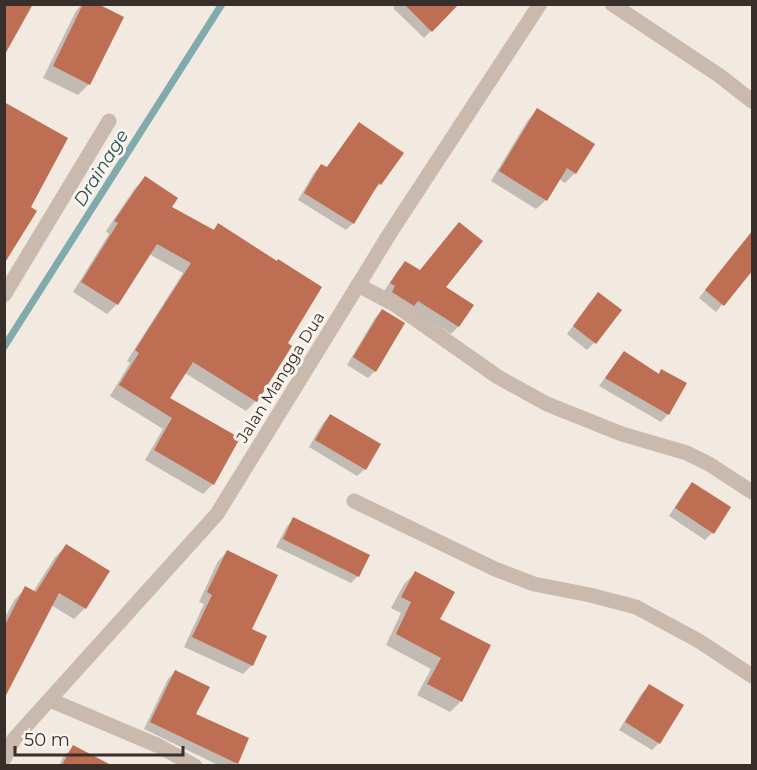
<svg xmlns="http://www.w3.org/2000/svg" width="757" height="770" viewBox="0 0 757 770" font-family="Montserrat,sans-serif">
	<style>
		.shadow { fill: #0003 }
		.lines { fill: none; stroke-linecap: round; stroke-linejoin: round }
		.stream { stroke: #81aaad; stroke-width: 7 }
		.building { fill: #be6e52 }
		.minor { stroke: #c9baad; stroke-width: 15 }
		.labels { text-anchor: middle; stroke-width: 6; stroke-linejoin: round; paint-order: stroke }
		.street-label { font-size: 16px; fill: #382f2b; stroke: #f9f4ed }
		.water-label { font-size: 18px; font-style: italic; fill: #235357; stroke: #f9f4ed }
	</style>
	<rect width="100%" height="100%" fill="#f2eae0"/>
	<g class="shadow">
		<polygon points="82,4 95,4 89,84 78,95 43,78 76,11"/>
		<polygon points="397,4 450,4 453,8 424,38 393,8"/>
		<polygon points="537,110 593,145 575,173 565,183 559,179 546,200 536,209 491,181 528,120"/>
		<polygon points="359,124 380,184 373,191 353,223 346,230 298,200 314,173 321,165 326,168"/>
		<polygon points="145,178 170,207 212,231 219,225 286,344 256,401 246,411 185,373 168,398 213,484 203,494 145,460 163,429 110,396 130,363 127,361 183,273 149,254 117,304 107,314 73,292 109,234 106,231 135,188"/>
		<polygon points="736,251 752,268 716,312 699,298"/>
		<polygon points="405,262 472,305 458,327 451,334 384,291 398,270"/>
		<polygon points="591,301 594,343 587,350 567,334"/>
		<polygon points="382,310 375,371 368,378 347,365 375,318"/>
		<polygon points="624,353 657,375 662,371 685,384 668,414 661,422 599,386"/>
		<polygon points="330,416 365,469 357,476 309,447 323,423"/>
		<polygon points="692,484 712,533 705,540 669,516 685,491"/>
		<polygon points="294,519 358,576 351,583 276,547 287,526"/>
		<polygon points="66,546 107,572 85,608 74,619 51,605 4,686 4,619 15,599 26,588 33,592 55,557"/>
		<polygon points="227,552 250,630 252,665 243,674 184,647 204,604 199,602 218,561"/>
		<polygon points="415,573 438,620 461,701 450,712 417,695 431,669 386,645 401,613 391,608 404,584"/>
		<polygon points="175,672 194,715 236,763 233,766 220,766 144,729 168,679"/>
		<polygon points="649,686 659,743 652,750 619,730 642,693"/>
		<polygon points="73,747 108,766 59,766 63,757"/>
	</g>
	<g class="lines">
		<polyline class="stream" points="4,347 222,4"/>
	</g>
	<g class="building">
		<polygon points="4,4 33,4 4,56"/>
		<polygon points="83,4 98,4 124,17 90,85 53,66"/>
		<polygon points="404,4 459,4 432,32"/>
		<polygon points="4,102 68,138 31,207 37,211 4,264"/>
		<polygon points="537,108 595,144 576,174 567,168 547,201 499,171"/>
		<polygon points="359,122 404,153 381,185 379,183 354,224 304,193 321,164 327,167"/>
		<polygon points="145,176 178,198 172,207 214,230 218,223 277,261 278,259 322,287 288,343 292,346 257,402 193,362 170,398 240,438 214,485 154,450 172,418 119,385 139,353 135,350 191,263 157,244 118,305 81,282 118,223 114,221"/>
		<polygon points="459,222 483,241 446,287 474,305 459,327 418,301 414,306 392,292 395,286 390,283 405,261 420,270"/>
		<polygon points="753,230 753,270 724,306 705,290"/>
		<polygon points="598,292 622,310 596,344 573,326"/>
		<polygon points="382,309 405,323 376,372 353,357"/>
		<polygon points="624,351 659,374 661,369 687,383 669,415 605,378"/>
		<polygon points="330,414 381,444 366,470 315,440"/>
		<polygon points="692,482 731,507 714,534 675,508"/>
		<polygon points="293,517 370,555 359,577 283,539"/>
		<polygon points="66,544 110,571 86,609 59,593 4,699 4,627 25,586 36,592"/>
		<polygon points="227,550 278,575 252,629 267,636 253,666 192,637 212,595 207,592"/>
		<polygon points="415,571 455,592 440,619 491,645 462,702 427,684 441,658 396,634 411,602 401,597"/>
		<polygon points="175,670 210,687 196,714 249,738 238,764 150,722"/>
		<polygon points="649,684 684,705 660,744 625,722"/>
		<polygon points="73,745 111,765 62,765"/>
	</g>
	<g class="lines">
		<g class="minor">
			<polyline points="612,4 720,76 752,101"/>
			<polyline points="358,285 394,304 498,377 547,404 622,434 687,453 709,464 752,492"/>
			<polyline points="4,295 109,121"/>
			<polyline points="354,501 495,569 534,584 590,595 636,607 699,641 752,676"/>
			<polyline points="50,700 159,746 195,766"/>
			<polyline points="4,759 14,739 217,514 392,230 540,4"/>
		</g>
	</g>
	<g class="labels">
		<g class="street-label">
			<text transform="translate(280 377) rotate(-58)" y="6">Jalan Mangga Dua</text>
		</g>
		<g class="water-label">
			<text transform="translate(101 168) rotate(-58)" y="6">Drainage</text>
		</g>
	</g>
	<rect width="757" height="770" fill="none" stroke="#382f2b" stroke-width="12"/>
	<path d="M15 746v9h168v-9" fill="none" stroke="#382f2b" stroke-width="3"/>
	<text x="24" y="746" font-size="18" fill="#382f2b" stroke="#f9f4ed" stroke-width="4.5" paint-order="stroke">50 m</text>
</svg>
